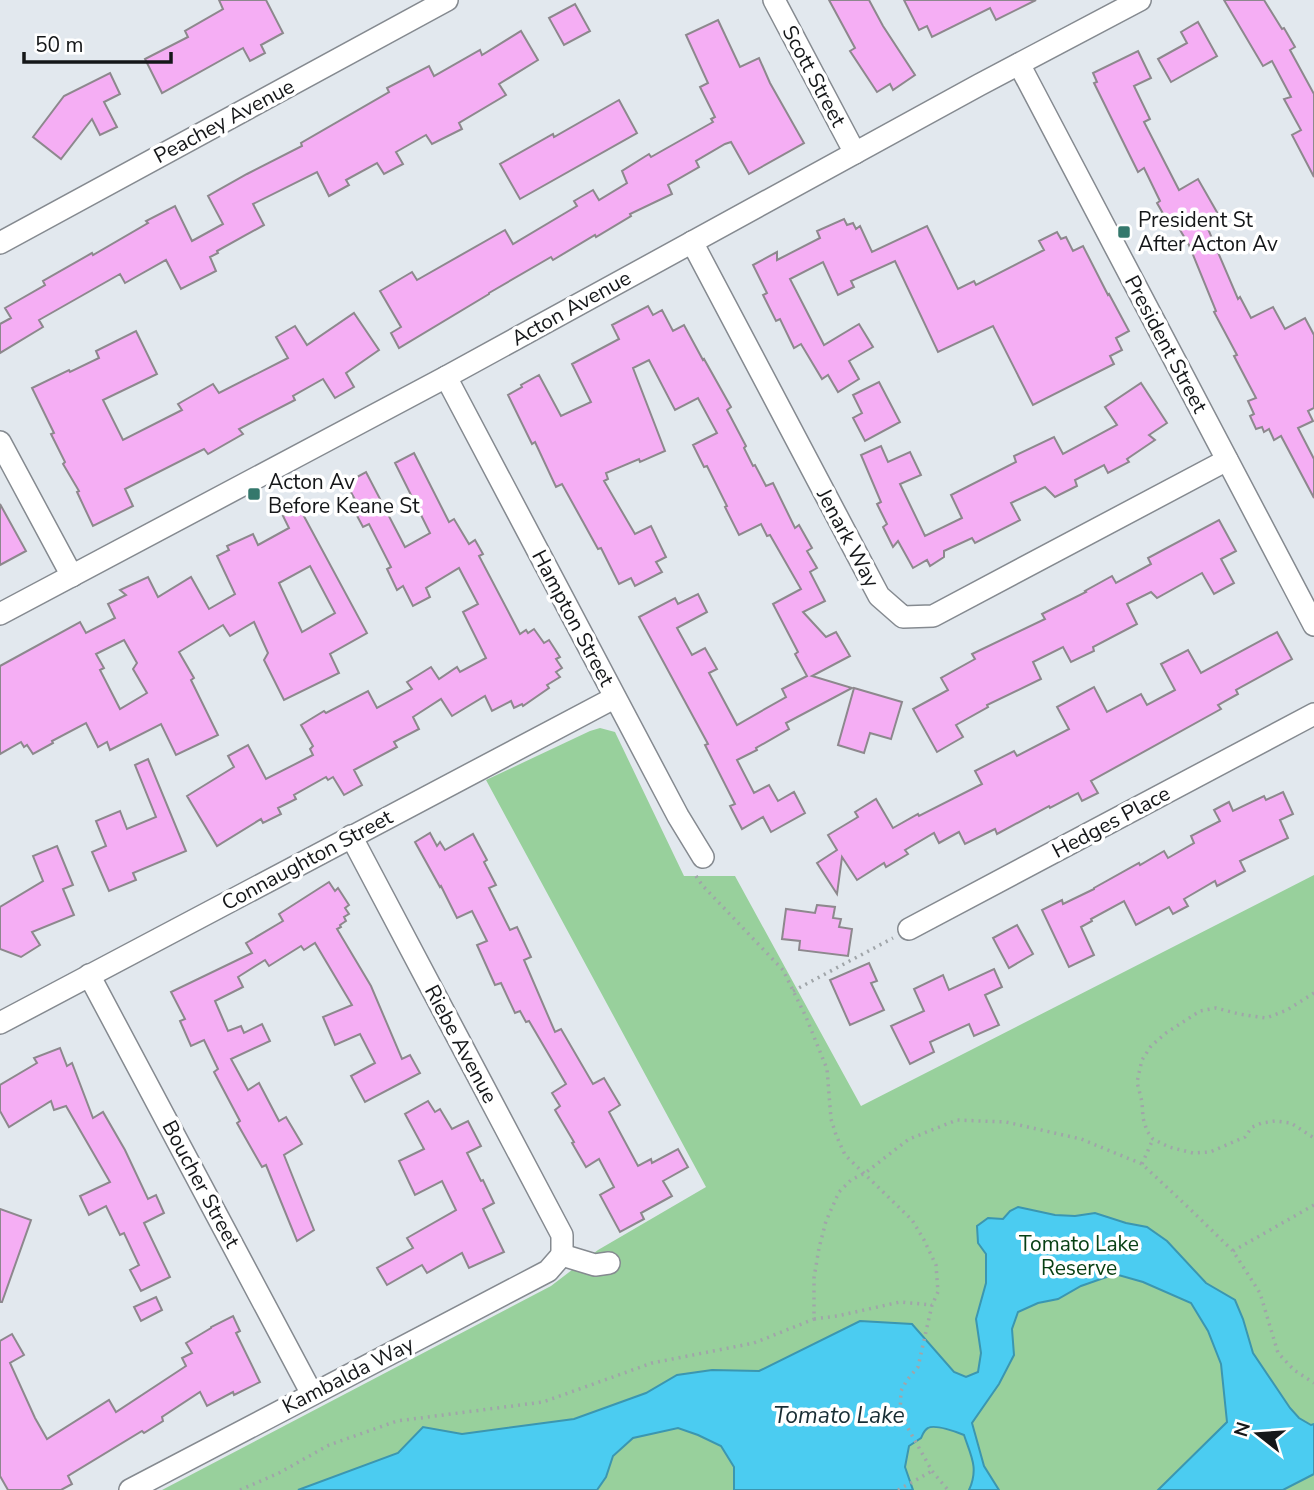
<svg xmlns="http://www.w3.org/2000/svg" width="1314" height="1490" viewBox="0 0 1314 1490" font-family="'Nunito Sans',sans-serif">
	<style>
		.green { fill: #98d09c }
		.water { fill: #4bccf1; stroke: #3b96b0; stroke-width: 2 }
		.building { fill: #f5aef4; stroke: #8d888d; stroke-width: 2; fill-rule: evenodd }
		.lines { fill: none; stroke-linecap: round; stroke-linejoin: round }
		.minor-casing { stroke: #858a90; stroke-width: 24 }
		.path { stroke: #a0a5a9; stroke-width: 3.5; stroke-dasharray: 2 5; stroke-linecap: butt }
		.minor { stroke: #fff; stroke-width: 21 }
		.poi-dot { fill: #34786c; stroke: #fff; stroke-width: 2.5 }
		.labels { text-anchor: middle; stroke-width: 7; stroke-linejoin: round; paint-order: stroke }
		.street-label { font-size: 21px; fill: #151719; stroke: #fff }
		.poi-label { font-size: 21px; fill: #151719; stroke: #fff; text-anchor: start }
		.park-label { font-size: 21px; fill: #084014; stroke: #fff }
		.water-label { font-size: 23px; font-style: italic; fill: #182d34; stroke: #fff }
	</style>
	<rect width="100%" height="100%" fill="#e2e8ee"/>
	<polygon class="green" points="600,728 615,732 684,876 735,876 861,1106 1314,875 1314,1490 162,1490 551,1286 598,1250 706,1187 486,780 590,731"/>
	<path class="water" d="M1018,1207L1055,1215L1075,1216L1095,1213L1126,1223L1147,1227L1167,1241L1206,1283L1235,1300L1243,1319L1253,1353L1290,1408L1299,1418L1311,1425L1314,1424V1474L1283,1490H1158L1227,1422L1221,1364L1208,1331L1191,1303L1143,1282L1115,1274L1081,1286L1058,1299L1038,1303L1018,1312L1012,1329L1014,1355L999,1384L972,1423L984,1466L999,1490H969C979,1468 971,1456 964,1435C957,1432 935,1424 928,1428C924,1430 923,1434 921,1438L909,1446L905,1467L913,1490H734V1467L721,1446L698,1435L678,1428L633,1438L613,1456L606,1477L597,1490H298L398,1453L423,1427L462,1434L574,1419L646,1393L677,1375L712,1370L759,1371L860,1321L912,1324L954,1372L966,1377L978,1372L981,1353L976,1319L986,1283V1254L978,1243L977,1226L988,1218L1003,1219L1010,1211Z"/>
	<g class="building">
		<polygon points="219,0 266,0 283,33 261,45 265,53 250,61 243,48 162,93 145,59 188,37 185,31 223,9"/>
		<polygon points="829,0 869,0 883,26 915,75 893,90 890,84 877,92 850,51 855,48"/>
		<polygon points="904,0 1036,0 996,20 990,8 932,37 927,26 919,30"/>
		<polygon points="1224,0 1264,0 1282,29 1284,28 1295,47 1290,50 1314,94 1314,177 1292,135 1301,130 1284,99 1291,97 1272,61 1263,66"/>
		<polygon points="575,4 590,31 564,45 549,18"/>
		<polygon points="718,20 740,67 759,58 770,83 804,143 749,174 731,142 725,144 696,161 699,167 668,185 672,194 630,214 631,216 596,237 595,235 553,260 551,257 489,293 489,294 399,348 391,333 401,327 380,291 412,272 417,280 505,230 513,244 577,206 574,201 593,190 599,200 627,183 622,171 649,154 651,157 713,122 711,119 715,117 700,87 708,83 686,35"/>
		<polygon points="1198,22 1217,56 1171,82 1158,59 1187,43 1181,32"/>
		<polygon points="521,31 538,60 499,84 506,95 459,123 462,129 432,144 426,135 396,152 403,164 384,174 377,163 346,180 349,185 329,196 317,172 253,204 264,225 217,251 218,253 210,257 216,271 181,289 166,260 125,283 120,274 39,320 43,327 0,353 0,324 11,318 5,308 45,285 43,281 92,253 93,255 148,223 146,221 175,206 192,241 223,224 208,196 247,174 302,146 301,143 389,92 387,88 429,66 434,76 480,50 482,55"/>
		<polygon points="1138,51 1151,78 1134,86 1150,119 1144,122 1179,190 1198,179 1222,221 1208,229 1238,299 1240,297 1251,318 1273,307 1285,329 1305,318 1314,335 1314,408 1308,411 1313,421 1298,428 1314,459 1314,498 1281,436 1274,440 1269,429 1264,432 1262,427 1256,429 1250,416 1254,414 1248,401 1256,398 1234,356 1237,355 1214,312 1216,311 1189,245 1174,220 1169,224 1157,203 1160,201 1144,168 1138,172 1094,83 1097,82 1093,73"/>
		<polygon points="110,73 120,94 104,102 117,127 100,135 92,119 61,159 33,137 64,96"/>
		<polygon points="619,100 637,133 520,199 500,164 553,134 554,137"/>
		<polygon points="844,219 847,225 853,223 856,229 860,226 872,252 927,226 958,289 974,281 976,285 1044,250 1039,241 1057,232 1061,239 1066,237 1073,251 1083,246 1108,295 1109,294 1129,331 1116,338 1122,350 1110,356 1114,364 1033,405 993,326 938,352 895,261 851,281 854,287 838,295 823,262 790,279 824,345 859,324 873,347 849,361 859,379 838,392 828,375 822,379 801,344 794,348 780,319 776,321 763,295 767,293 753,265 777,252 777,260 820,238 817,231"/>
		<polygon points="648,306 653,315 662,310 673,331 684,325 703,360 704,359 731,407 727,410 746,446 744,448 753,466 755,465 766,486 773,483 795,528 799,525 812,548 807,551 817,568 810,572 825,601 803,612 826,637 836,632 850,656 812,676 852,688 786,723 789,729 756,748 757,750 737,760 754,793 769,785 778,801 794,792 805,813 771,832 763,817 742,829 730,806 735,804 705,745 708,744 639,617 675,598 678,604 698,594 707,612 677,628 692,655 705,648 717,669 709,673 737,725 786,697 782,689 807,676 795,654 798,652 773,604 801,589 770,535 767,536 761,524 739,535 725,507 727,506 707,466 704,467 693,445 717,433 698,398 675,410 649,360 633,368 665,451 640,462 639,459 606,473 608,479 604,481 635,534 651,526 666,557 656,562 662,572 635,586 631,578 619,584 601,548 598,549 562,484 556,487 535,442 532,444 508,395 522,387 521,385 539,375 561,416 591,402 572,364 619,339 612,325"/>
		<polygon points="354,313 379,350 346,373 354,387 335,398 323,379 293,396 295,400 239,429 243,434 208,454 204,449 125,489 133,506 93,526 77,492 79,491 63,464 65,462 51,434 54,433 32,388 69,370 70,372 99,358 96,351 136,331 157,374 103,400 123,440 182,410 178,404 213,384 219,393 288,358 276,337 295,326 307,345"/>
		<polygon points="879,382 900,422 865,441 853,418 862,413 853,395"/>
		<polygon points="1141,383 1167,423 1149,435 1155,440 1127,459 1129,462 1108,473 1104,465 1075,480 1077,486 1055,497 1045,487 1011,503 1020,520 975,543 972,538 944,551 944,557 930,566 927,560 913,568 898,541 893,547 883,527 887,524 877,504 881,502 861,455 881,446 888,462 910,452 921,475 900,484 925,536 962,518 951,495 1016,462 1014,456 1054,437 1063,454 1117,425 1105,407"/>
		<polygon points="414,453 449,522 454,519 469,544 475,540 483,554 479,556 520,634 526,630 528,633 534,629 544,643 549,640 560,657 556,659 562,668 556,672 560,677 547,685 549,688 523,706 522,704 514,708 511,701 492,711 485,696 452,716 441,699 413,717 419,729 394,742 397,747 354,770 362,785 344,795 333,777 328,780 326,777 294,795 296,799 278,808 281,814 263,823 261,819 217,846 187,796 234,767 228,756 248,745 266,779 313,755 310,749 313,746 301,725 324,711 326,713 368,691 377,708 412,689 407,682 431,667 439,679 457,667 460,672 486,658 463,612 478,604 459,568 426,588 430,597 413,606 403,586 397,590 387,569 391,567 369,524 363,527 355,512 360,509 346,483 366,472 405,547 430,533 395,463"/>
		<polygon points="0,504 26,551 0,565"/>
		<path d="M299,507L367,633L330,654L339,673L284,700L264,660L268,653L254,622L230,636L223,625L179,652L194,678L191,680L218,735L176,755L161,724L110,750L107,742L98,747L86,723L52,741L53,743L33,754L27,745L24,747L21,742L0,754V666L80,622L86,633L115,618L108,604L126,595L120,590L148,577L158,597L191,577L209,609L235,594L217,556L229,550L227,546L253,534L258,545L289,528L283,516ZM310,566L335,613L302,632L279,583ZM124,640L137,663L133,669L147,693L120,709L100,670L104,668L96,654Z"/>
		<polygon points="1219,520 1236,551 1221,559 1234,583 1214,594 1202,573 1157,598 1151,592 1127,604 1137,624 1093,647 1094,651 1071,662 1063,647 1033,662 1041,679 987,705 988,707 956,725 963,737 937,752 913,709 948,690 941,678 975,659 972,654 1045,619 1042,614 1086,592 1085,591 1112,576 1116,583 1151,564 1148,558"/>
		<polygon points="1277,632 1292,659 1236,690 1238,694 1218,705 1221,709 1091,781 1098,793 1082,801 1078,793 1050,808 1049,806 997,834 995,829 965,844 959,832 939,843 934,833 905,850 908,854 886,867 884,863 857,880 842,857 837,894 817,863 837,850 828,835 858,817 855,812 876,799 893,828 918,814 919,816 982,784 975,771 1014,751 1017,756 1069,729 1057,707 1094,687 1107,712 1141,694 1147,705 1175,690 1161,664 1188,650 1201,673"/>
		<polygon points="854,688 902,702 891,739 870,733 864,753 838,745"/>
		<polygon points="148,759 186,851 133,873 136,880 109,891 92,852 106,846 96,821 120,811 127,829 156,817 135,765"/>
		<polygon points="1283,792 1293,814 1280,820 1288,838 1240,861 1245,871 1217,886 1215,881 1184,899 1188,906 1173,914 1169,907 1136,925 1124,901 1091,919 1092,921 1081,927 1094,955 1069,967 1042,910 1062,900 1063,904 1094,889 1094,888 1139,863 1140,865 1164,851 1168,858 1194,843 1191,836 1220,821 1214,810 1229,802 1233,811 1264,796 1266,800"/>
		<polygon points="430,833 437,846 440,842 445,850 473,834 487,860 484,862 496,885 489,888 510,930 517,927 531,957 524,960 555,1032 561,1029 593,1084 604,1078 620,1105 609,1112 638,1166 651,1159 652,1163 678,1149 688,1167 663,1181 672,1196 641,1213 644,1219 620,1232 600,1195 614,1187 599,1159 586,1167 572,1143 574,1142 555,1110 560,1106 552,1093 566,1084 529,1021 526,1022 520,1011 515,1013 501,983 495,985 477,945 487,941 472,911 457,918 441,886 440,887 415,842"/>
		<polygon points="57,846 73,885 63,889 74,915 32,932 40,945 21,957 0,949 0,907 43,881 33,856"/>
		<polygon points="329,882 335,891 338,888 349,905 345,908 349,914 344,917 346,921 340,925 341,927 337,929 371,986 402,1059 410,1055 420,1073 365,1102 351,1076 375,1063 360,1034 335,1045 323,1017 352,1005 315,943 304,950 301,946 269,966 265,960 238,977 243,987 215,1001 228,1031 241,1026 244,1033 262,1024 270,1041 231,1059 248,1090 259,1083 279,1121 286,1117 302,1144 284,1155 314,1230 297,1241 266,1165 262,1167 237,1123 240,1121 214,1072 218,1069 204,1040 191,1046 180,1021 185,1019 171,992 252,953 246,943 283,921 279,914"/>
		<polygon points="817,905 835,907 833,918 841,919 839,927 852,929 848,956 799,950 800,941 782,939 786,909 815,913"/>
		<polygon points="1017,925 1033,954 1009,968 993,938"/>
		<polygon points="869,963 877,981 871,983 884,1010 850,1025 830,980"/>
		<polygon points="994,969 1002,987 985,995 999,1025 974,1036 969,1024 930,1042 934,1052 910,1064 891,1026 924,1011 914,989 943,975 949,990"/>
		<polygon points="60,1048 67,1066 72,1063 93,1118 103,1112 125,1150 148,1199 156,1195 164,1213 144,1223 170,1277 141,1291 130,1270 139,1265 124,1233 120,1235 106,1206 89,1215 80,1196 110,1182 66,1106 54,1110 51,1101 9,1127 0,1111 0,1085 37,1063 34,1058"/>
		<polygon points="428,1101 435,1112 440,1109 452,1129 468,1121 481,1146 467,1153 481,1181 483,1180 494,1203 483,1209 504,1252 469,1268 462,1253 427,1273 422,1265 387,1285 377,1268 413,1248 407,1238 456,1210 442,1181 415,1195 399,1161 424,1149 405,1114"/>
		<polygon points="0,1209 31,1220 2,1302 0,1302"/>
		<polygon points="156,1297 162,1310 141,1321 134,1307"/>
		<polygon points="233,1316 240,1331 236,1333 260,1382 234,1395 233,1392 207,1406 200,1392 162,1417 163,1421 144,1433 142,1431 68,1476 72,1484 61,1490 8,1490 0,1476 0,1341 12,1334 24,1355 10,1363 35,1418 47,1439 109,1400 116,1412 186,1366 182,1358 192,1353 186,1343 211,1328 211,1327"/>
	</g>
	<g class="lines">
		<defs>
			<g id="minor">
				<polyline points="774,0 855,153"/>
				<polyline points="1019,64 1314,625"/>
				<polyline points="692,242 879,596 903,617 933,616 1227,460"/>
				<polyline points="0,243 447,0"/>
				<polyline points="446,377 678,816 703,857"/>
				<polyline points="0,442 72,576"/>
				<polyline points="0,614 446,377 979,85 1140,0"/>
				<polyline points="351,836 562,1235 562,1255"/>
				<polyline points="909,929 1314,714"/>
				<polyline points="89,975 312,1394"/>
				<polyline points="0,1023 614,698"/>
				<polyline points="562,1255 595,1265 609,1263"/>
				<polyline points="130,1490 548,1271 562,1255"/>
			</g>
		</defs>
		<use href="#minor" class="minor-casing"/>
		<g class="path">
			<polyline points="696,876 702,885 783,970 806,1017 827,1069 831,1119 836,1135 845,1155 912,1220 924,1240 936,1265 938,1292 932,1305 918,1367 907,1380 901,1391 900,1414 932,1471 948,1490"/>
			<polyline points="793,991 893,938"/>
			<polyline points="1314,993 1287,1010 1266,1018 1239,1014 1216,1008 1200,1011 1166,1033 1151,1046 1142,1060 1137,1082 1142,1102 1143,1118 1147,1131 1153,1139 1169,1147 1193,1153 1210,1152 1245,1137 1252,1127 1262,1123 1275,1121 1291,1123 1314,1138"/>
			<polyline points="1142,1164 1153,1139"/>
			<polyline points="1233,1251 1314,1205"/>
			<polyline points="814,1319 837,1316 900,1302 932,1305"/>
			<polyline points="240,1490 279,1473 329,1445 397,1421 543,1402 652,1363 754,1343 814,1319 814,1278 819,1248 826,1221 839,1192 851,1180 865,1173 909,1139 957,1120 1006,1122 1081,1139 1142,1164 1190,1209 1233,1251 1260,1293 1278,1353 1294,1370 1314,1383"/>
			<polyline points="898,1490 932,1471"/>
		</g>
		<use href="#minor" class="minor"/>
	</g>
	<g class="poi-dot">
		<rect x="1117" y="225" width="14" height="14" rx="3.5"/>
		<rect x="247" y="487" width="14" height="14" rx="3.5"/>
	</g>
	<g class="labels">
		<g class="street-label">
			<text transform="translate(814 76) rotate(62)" y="7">Scott Street</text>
			<text transform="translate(224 121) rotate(-28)" y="7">Peachey Avenue</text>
			<text transform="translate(571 308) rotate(-29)" y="7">Acton Avenue</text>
			<text transform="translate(1166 344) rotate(62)" y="7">President Street</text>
			<text transform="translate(848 538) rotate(62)" y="7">Jenark Way</text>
			<text transform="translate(573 618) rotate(62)" y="7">Hampton Street</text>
			<text transform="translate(1111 822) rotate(-28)" y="7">Hedges Place</text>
			<text transform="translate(307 860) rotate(-28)" y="7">Connaughton Street</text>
			<text transform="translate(461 1044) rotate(62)" y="7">Riebe Avenue</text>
			<text transform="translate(201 1184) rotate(62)" y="7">Boucher Street</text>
			<text transform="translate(348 1375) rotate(-27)" y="7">Kambalda Way</text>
		</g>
		<g class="poi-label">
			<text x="1138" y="227">President St<tspan x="1138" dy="24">After Acton Av</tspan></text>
			<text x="268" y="489">Acton Av<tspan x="268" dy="24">Before Keane St</tspan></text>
		</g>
		<g class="park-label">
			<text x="1079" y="1251">Tomato Lake<tspan x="1079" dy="24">Reserve</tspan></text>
		</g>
		<g class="water-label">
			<text x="839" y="1423">Tomato Lake</text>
		</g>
	</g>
	<g transform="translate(1258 1434) rotate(287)" stroke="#ffffff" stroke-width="5" paint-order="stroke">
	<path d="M0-5L12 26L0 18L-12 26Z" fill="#151719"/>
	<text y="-10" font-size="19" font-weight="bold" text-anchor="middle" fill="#151719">N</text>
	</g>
	<path d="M24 52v10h147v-10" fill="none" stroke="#151719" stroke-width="3.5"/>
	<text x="35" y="52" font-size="21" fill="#151719" stroke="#ffffff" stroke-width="5" paint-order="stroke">50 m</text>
</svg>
